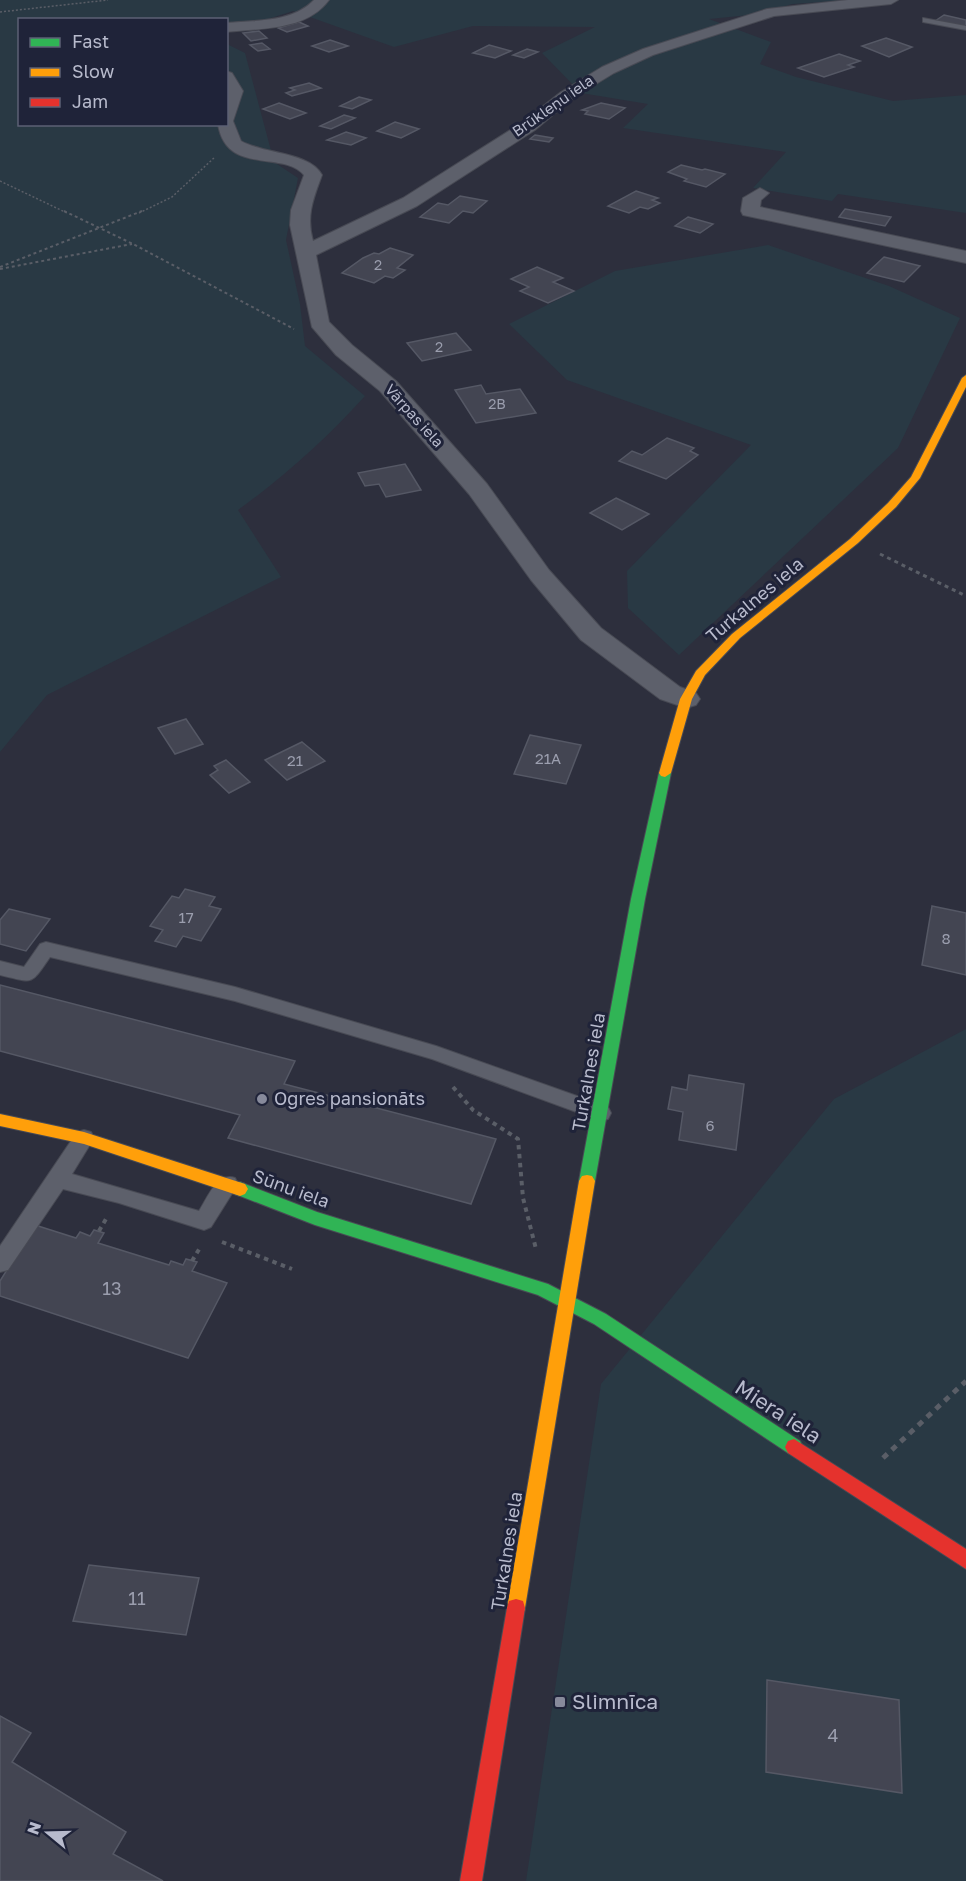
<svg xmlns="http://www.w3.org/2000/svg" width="966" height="1881" viewBox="0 0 966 1881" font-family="'Golos Text',sans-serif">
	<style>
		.green { fill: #293944 }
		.building { fill: #434552; stroke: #555865; stroke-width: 1.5 }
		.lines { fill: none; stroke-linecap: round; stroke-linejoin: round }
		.lane-casing { stroke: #484a54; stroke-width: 2 }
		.street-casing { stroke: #484a54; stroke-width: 2 }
		.fast-casing { stroke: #484a54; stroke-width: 2 }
		.slow-casing { stroke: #484a54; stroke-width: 2 }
		.jam-casing { stroke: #484a54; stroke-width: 2 }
		.path-far4 { stroke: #5a5e67; stroke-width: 1.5; stroke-dasharray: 2 2; stroke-linecap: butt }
		.path-far3 { stroke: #5a5e67; stroke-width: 2; stroke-dasharray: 3 3; stroke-linecap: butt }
		.path-far2 { stroke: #5a5e67; stroke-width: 3; stroke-dasharray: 4 4; stroke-linecap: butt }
		.path-far1 { stroke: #5a5e67; stroke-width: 4; stroke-dasharray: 4.5 4.5; stroke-linecap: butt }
		.path { stroke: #5a5e67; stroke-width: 5; stroke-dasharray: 6 6; stroke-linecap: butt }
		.lane { fill: #5d606b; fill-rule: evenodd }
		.street { fill: #5d606b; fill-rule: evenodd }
		.fast { fill: #30b455; fill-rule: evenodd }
		.slow { fill: #ff9f0a; fill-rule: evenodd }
		.jam { fill: #e5322d; fill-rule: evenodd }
		.poi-dot { fill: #878a9b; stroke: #1f2339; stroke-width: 2 }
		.labels { text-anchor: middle; stroke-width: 6; stroke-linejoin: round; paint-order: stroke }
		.far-number-label { font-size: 14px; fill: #9b9eae }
		.far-street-label { font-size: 15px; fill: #b8bbcd; stroke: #1f2339 }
		.number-label { font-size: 15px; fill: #9b9eae }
		.street-label { font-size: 18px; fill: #b8bbcd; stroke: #1f2339 }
		.poi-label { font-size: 18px; fill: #b8bbcd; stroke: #1f2339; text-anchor: start }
		.near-number-label { font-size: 18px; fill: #9b9eae }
		.near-street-label { font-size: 21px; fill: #b8bbcd; stroke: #1f2339 }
		.near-poi-label { font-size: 21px; fill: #b8bbcd; stroke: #1f2339; text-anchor: start }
	</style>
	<rect width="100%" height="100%" fill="#2d2f3d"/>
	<g class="green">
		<path d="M0,0H849L792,4L760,14L709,19L771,42L760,64L796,77L893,101L966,95V213L838,194L832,201L753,188L786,152L623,128L648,104L581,93L542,53L595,27L473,26L394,47L293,11L227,32L226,20H20V124H226L227,44L245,53L274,162L298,178L286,240L300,304L305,346L365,396C326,439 285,476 238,510L281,577L47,695L0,752Z"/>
		<polygon points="768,245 889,286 960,318 898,448 679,655 628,608 627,571 751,445 567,380 509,324 615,271"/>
		<polygon points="966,1029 966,1881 526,1881 601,1384 834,1099"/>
	</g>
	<g class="building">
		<polygon points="944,15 966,20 966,27 935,21"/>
		<polygon points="299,22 308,26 287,32 278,28"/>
		<polygon points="259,31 267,38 251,41 243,33"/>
		<polygon points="886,38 912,47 889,57 862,46"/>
		<polygon points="330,40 348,46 329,52 312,46"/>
		<polygon points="262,43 270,49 258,51 250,45"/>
		<polygon points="489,45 511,51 495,58 473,53"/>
		<polygon points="527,49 538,52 524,58 513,55"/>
		<polygon points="839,54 860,61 848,65 854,67 824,77 798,68"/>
		<polygon points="309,83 321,88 292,96 286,93 295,90 290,88"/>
		<polygon points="359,97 371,100 352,109 340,106"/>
		<polygon points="279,103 306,113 290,119 263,109"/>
		<polygon points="601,103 625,108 609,119 585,114 588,111 582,110"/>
		<polygon points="344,115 355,118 331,129 320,126"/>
		<polygon points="395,122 419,129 401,138 377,131"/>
		<polygon points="346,132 366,138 351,145 327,140"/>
		<polygon points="535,135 553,138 549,142 530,139"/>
		<polygon points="681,165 702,170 705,169 725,174 706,187 684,181 687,179 668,172"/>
		<polygon points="636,191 658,198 652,200 660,203 648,209 640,207 629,213 608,206"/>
		<polygon points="460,196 487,201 473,213 463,211 449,223 420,217 438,203 448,205"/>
		<polygon points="845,209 891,217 885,226 839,217"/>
		<polygon points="688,217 713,224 700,233 675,226"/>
		<polygon points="390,248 413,255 397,268 405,270 393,278 385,276 374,283 342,273 363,258 374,253 379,254"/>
		<polygon points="884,257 920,266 904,282 867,273"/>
		<polygon points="537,267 563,278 553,282 574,291 548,303 520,291 529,287 511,279"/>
		<polygon points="456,333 471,350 422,361 407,343"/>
		<polygon points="481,385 486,394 520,389 536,413 476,423 455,390"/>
		<polygon points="667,438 694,448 690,451 698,455 666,479 619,461 632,451 642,455"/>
		<polygon points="405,464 421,490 386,497 379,484 365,486 358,473"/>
		<polygon points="616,498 649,514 622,530 590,513"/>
		<polygon points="186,719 203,744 175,754 158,728"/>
		<polygon points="530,735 581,745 566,784 514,774"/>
		<polygon points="302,742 325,761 287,780 265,760"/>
		<polygon points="226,760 250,782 229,793 210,775 218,770 214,766"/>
		<polygon points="185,889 215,897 209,906 221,909 201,941 183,936 176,947 155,941 163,930 150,926 172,896 179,898"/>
		<polygon points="932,906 966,913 966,975 922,965"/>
		<polygon points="9,909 50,919 26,951 0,944 0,920"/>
		<polygon points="0,985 295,1061 284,1084 496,1139 471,1204 228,1138 240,1115 0,1051"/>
		<polygon points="689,1075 744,1084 736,1150 679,1140 683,1112 668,1109 672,1087 687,1090"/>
		<polygon points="35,1225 76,1238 80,1232 90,1236 94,1230 104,1233 98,1243 169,1265 171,1261 183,1265 186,1259 197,1262 192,1271 227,1283 188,1358 0,1296 0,1281"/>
		<polygon points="89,1565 199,1578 186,1635 73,1621"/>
		<polygon points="767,1680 899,1700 902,1793 766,1772"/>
		<polygon points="0,1716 31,1733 12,1762 126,1832 113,1854 163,1881 0,1881"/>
	</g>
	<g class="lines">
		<defs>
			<g id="lane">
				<polygon points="923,18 966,26 966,30 923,22"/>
				<path d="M46,942L235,987L436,1046L608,1107L611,1113L608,1119L601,1121L432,1059L235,1001L50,957C30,986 34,983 0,975V961L24,967L40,944Z"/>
				<path d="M84,1130L91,1132L94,1138L72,1174L199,1211C208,1197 217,1172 235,1178L238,1184L211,1227L204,1230L119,1203L63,1189L8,1270L0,1272V1246L77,1132Z"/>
			</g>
			<g id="street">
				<path d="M314,0H329C306,31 261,28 226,32V23C255,20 292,23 314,0Z"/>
				<path d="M848,0H898L891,4L774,16L653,55L614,73L573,98L535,130L417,206L316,255L329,322L352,345L396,381L487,484L549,570L601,628L680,687L696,693L700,699L696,705L686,708L660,699L581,640L531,580L469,494L380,391L336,355L312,327L290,225L291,210L304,175C283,150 226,176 218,124H226V71L232,73L243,91L233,121L241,141C264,154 310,152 322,175C313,199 306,216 313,241L403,198L523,122L561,92L602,67L643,49L767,9Z"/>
				<polygon points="760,188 769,193 761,200 760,207 966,251 966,263 743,215 741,211 743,198"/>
			</g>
			<g id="fast">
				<polygon points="665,769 671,773 645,899 595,1181 592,1186 587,1187 582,1186 579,1181 631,899 659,773"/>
				<polygon points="240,1182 317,1212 548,1284 606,1314 800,1441 803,1447 800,1453 794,1455 788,1453 594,1324 538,1295 315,1225 235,1194 232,1189 235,1184"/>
			</g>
			<g id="slow">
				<polygon points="966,375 966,387 920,478 896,507 858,543 740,638 705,675 692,699 671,773 665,777 661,776 659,773 680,699 696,671 732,634 850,539 888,503 911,477 962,378"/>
				<polygon points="0,1114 84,1132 245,1184 248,1189 245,1194 240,1196 84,1144 0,1126"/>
				<polygon points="587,1175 592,1176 595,1181 525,1608 523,1615 516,1617 509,1615 507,1608 579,1181 582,1176"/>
			</g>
			<g id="jam">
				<polygon points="794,1439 966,1549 966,1569 788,1453 785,1447 788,1441"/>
				<polygon points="516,1599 523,1601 525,1608 482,1881 460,1881 507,1608 509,1601"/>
			</g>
		</defs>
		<use href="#lane" class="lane-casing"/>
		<use href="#street" class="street-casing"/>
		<use href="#fast" class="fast-casing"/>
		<use href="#slow" class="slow-casing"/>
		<use href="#jam" class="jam-casing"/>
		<g class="path-far4">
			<polyline points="0,12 108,0"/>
			<polyline points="0,181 67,213"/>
			<polyline points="139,213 172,197 215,157"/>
		</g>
		<g class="path-far3">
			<polyline points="64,211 133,244 294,329"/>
			<polyline points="0,267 142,211"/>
			<polyline points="0,269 132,244"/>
		</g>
		<polyline class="path-far2" points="880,554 966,596"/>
		<g class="path-far1">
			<polyline points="453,1087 473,1110 518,1139 523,1198 536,1249"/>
			<polyline points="99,1231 106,1219"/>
			<polyline points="222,1242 292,1269"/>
			<polyline points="192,1261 201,1246"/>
		</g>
		<polyline class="path" points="883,1458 966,1381"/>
		<use href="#lane" class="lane"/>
		<use href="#street" class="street"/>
		<use href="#fast" class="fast"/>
		<use href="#slow" class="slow"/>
		<use href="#jam" class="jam"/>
	</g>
	<g class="poi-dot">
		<circle cx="262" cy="1099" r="6"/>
		<rect x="554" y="1696" width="12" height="12" rx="3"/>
	</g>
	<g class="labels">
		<g class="far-number-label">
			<text x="378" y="270">2</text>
			<text x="439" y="352">2</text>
			<text x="497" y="409">2B</text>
		</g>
		<g class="far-street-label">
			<text transform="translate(553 106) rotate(-35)" y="5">Brūkleņu iela</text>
			<text transform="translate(414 416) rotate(48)" y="5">Vārpas iela</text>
		</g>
		<g class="number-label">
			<text x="548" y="764">21A</text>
			<text x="295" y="766">21</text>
			<text x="186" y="923">17</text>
			<text x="946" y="944">8</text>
			<text x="710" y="1131">6</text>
		</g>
		<g class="street-label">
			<text transform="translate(755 600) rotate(-40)" y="6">Turkalnes iela</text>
			<text transform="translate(589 1072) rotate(-80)" y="6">Turkalnes iela</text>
			<text transform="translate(291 1189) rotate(20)" y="6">Sūnu iela</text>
			<text transform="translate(507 1551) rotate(-81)" y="6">Turkalnes iela</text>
		</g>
		<g class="poi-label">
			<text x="274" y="1105">Ogres pansionāts</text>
		</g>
		<g class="near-number-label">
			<text x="112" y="1295">13</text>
			<text x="137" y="1605">11</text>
			<text x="833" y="1742">4</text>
		</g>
		<g class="near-street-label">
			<text transform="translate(778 1412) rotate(33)" y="7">Miera iela</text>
		</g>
		<g class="near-poi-label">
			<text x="572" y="1709">Slimnīca</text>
		</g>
	</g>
	<rect x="18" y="18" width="210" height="108" fill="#1f2339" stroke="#5c6074" stroke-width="1.5"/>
	<rect x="30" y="38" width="30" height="9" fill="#30b455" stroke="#5c6074" stroke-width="1.5"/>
	<text x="72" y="48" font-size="18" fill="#b8bbcd">Fast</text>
	<rect x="30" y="68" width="30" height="9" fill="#ff9f0a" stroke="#5c6074" stroke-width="1.5"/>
	<text x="72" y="78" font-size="18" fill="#b8bbcd">Slow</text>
	<rect x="30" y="98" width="30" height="9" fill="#e5322d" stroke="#5c6074" stroke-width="1.5"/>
	<text x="72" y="108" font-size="18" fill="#b8bbcd">Jam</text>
	<g transform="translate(48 1833) rotate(289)" stroke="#1f2339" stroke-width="4.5" paint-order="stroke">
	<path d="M0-4.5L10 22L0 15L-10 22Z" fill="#b8bbcd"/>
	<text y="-9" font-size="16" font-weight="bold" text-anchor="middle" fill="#b8bbcd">N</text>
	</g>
</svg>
